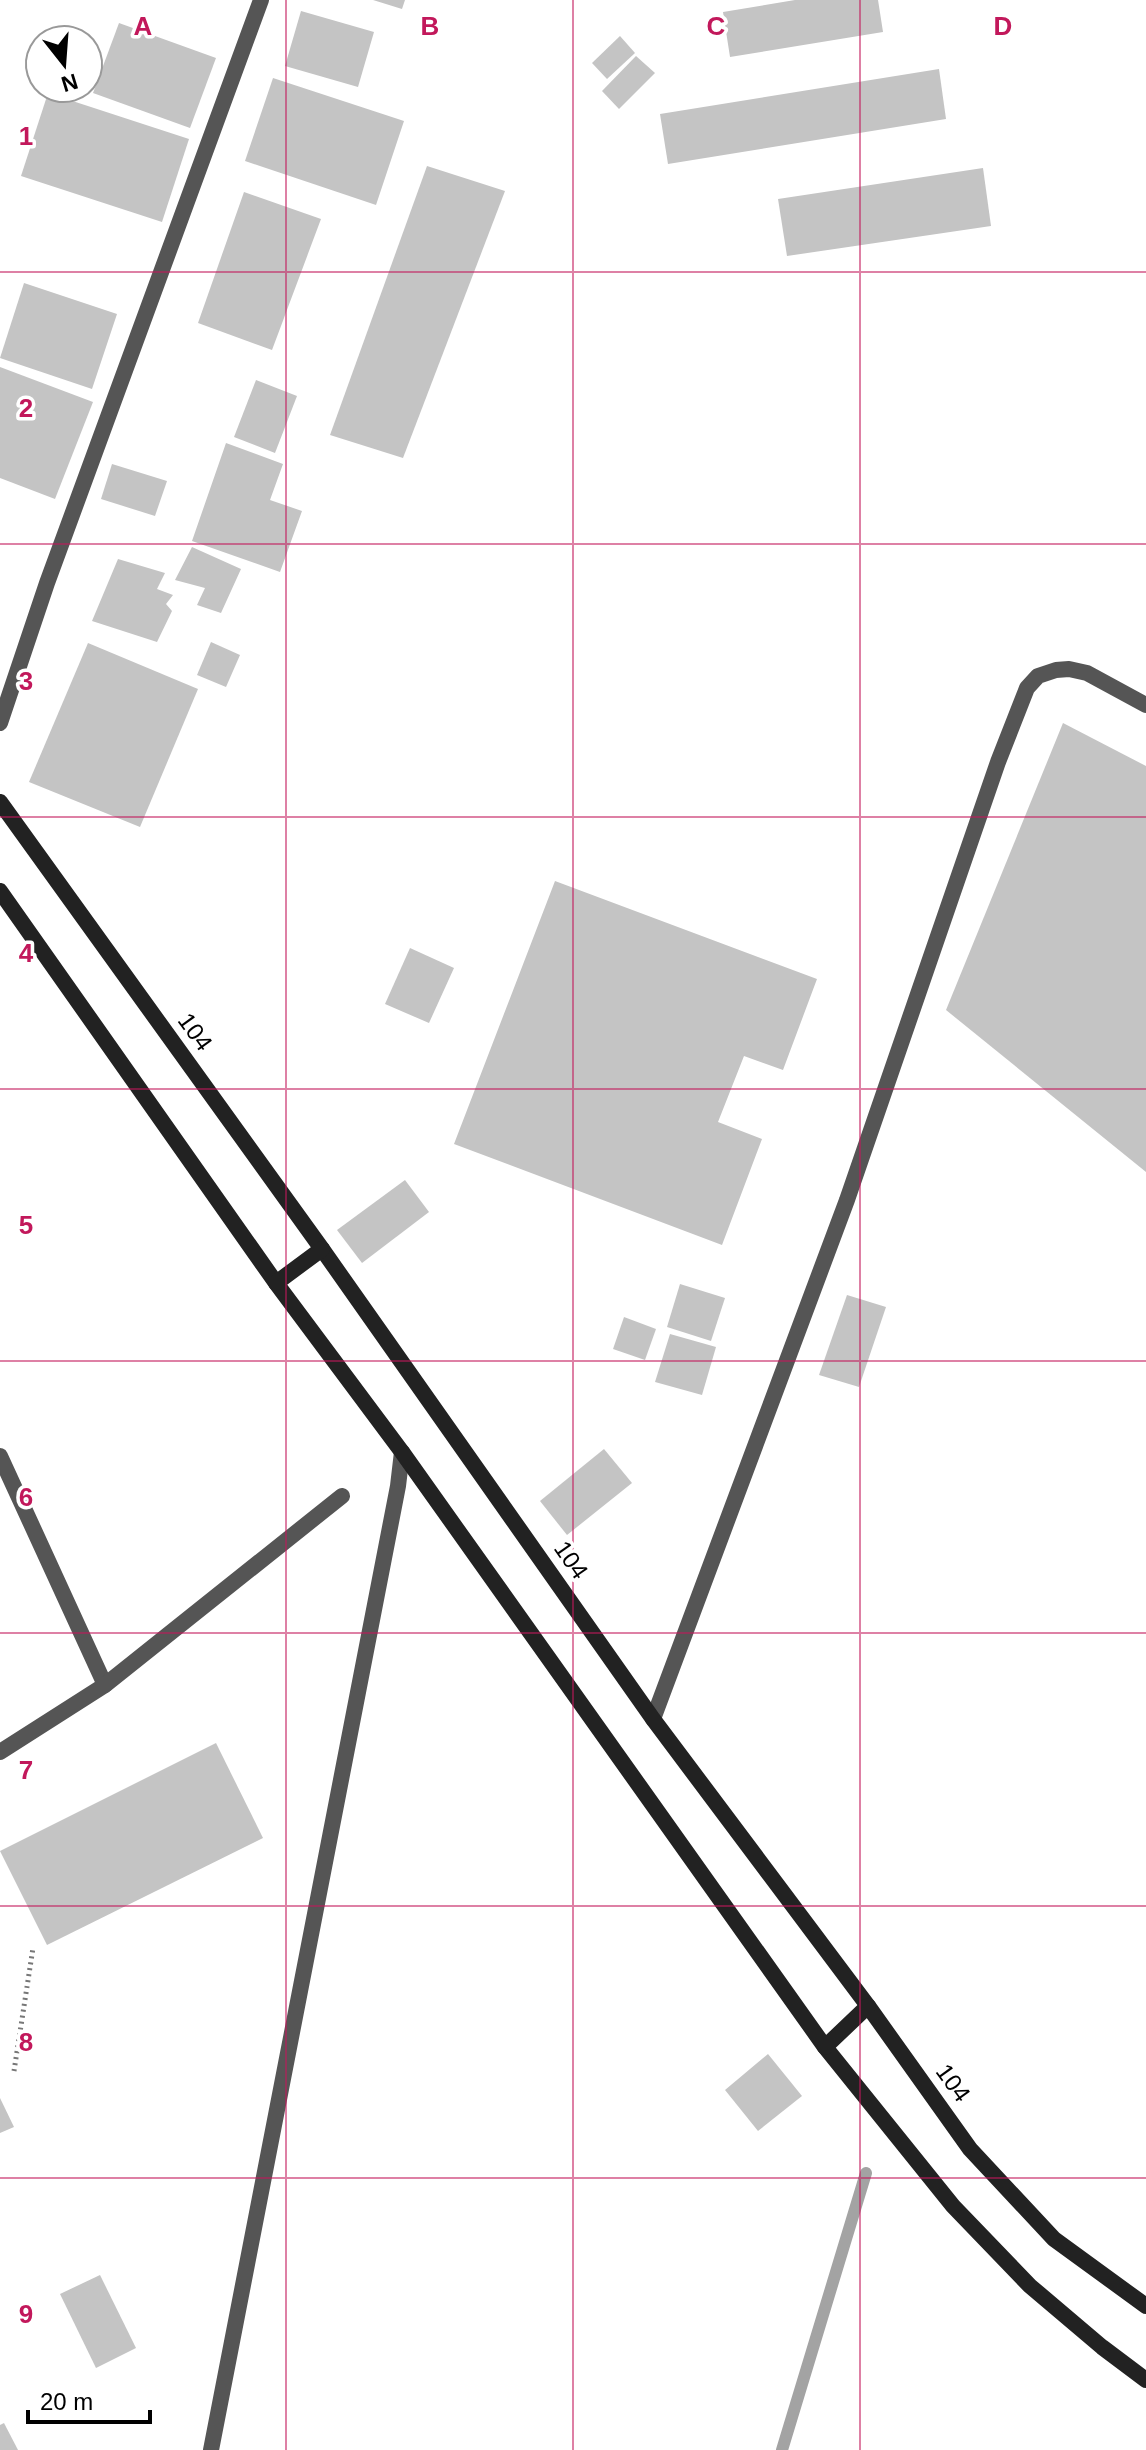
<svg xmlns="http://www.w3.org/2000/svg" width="1146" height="2450" viewBox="0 0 1146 2450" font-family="Arial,sans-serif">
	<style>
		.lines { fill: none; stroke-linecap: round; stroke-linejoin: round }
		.stream { stroke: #a3a3a3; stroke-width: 12 }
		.building { fill: #c4c4c4 }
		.path { stroke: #777; stroke-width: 5; stroke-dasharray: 2 4; stroke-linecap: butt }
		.lane { stroke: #555; stroke-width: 16 }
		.street { stroke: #555; stroke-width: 16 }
		.secondary { stroke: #222; stroke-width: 16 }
		.grid { fill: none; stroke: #c2185b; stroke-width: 2; stroke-opacity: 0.55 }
		.labels { text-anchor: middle; stroke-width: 7; stroke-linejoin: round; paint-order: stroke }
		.street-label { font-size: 24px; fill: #000; stroke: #fff }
		.grid-label { font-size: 26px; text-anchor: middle; font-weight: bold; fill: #c2185b; stroke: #fff; stroke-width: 7; stroke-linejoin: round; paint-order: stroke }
	</style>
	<rect width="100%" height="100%" fill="#fff"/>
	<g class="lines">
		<polyline class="stream" points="782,2450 866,2173"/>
	</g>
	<g class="building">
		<polygon points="373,0 405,0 402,9"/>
		<polygon points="795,0 878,0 883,32 730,57 723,12"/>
		<polygon points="301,11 374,32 358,87 285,66"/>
		<polygon points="119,23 216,58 190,128 93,93"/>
		<polygon points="620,36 635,53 607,79 592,63"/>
		<polygon points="636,56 655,73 619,109 602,91"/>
		<polygon points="939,69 946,119 668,164 660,114"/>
		<polygon points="273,78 404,121 376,205 245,161"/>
		<polygon points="48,93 189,139 162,222 21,176"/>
		<polygon points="427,166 505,191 403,458 330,435"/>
		<polygon points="983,168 991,226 787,256 778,199"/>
		<polygon points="244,192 321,219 272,350 198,323"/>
		<polygon points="24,283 117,314 92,389 0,358"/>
		<polygon points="0,367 93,402 55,499 0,478"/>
		<polygon points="256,380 297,396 275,453 234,437"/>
		<polygon points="226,443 283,464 270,500 302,511 280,572 192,541"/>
		<polygon points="112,464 167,481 155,516 101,499"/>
		<polygon points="192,547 241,569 221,613 197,605 205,588 175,580"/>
		<polygon points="118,559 165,573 157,589 173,595 166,604 172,611 157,642 92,621"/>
		<polygon points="211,642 240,655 226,687 197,675"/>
		<polygon points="88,643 198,689 140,827 29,782"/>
		<polygon points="1063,723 1146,766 1146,1172 946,1010"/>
		<polygon points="555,881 817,979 783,1070 744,1056 718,1122 762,1139 722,1245 454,1144"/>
		<polygon points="410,948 454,968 429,1023 385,1004"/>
		<polygon points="405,1180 429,1212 362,1263 337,1230"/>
		<polygon points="680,1284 725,1298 711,1341 667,1327"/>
		<polygon points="847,1295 886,1307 859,1387 819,1375"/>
		<polygon points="624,1317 656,1329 645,1360 613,1349"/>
		<polygon points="670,1334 716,1347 702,1395 655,1382"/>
		<polygon points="604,1449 632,1483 567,1535 540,1501"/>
		<polygon points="216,1743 263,1838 47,1945 0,1851"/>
		<polygon points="768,2054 802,2096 758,2131 725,2090"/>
		<polygon points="0,2098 14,2127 0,2133"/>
		<polygon points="100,2275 136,2348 96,2368 60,2294"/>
		<polygon points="4,2423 18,2450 0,2450 0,2425"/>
	</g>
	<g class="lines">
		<polyline class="path" points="14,2071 33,1948"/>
		<g class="lane">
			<polyline points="0,1456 105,1685"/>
			<polyline points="0,1752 105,1685 342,1496"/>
		</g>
		<g class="street">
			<polyline points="0,723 47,583 261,0"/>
			<polyline points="653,1719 847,1200 998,762 1027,688 1038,676 1056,670 1069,669 1087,673 1146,705"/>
			<polyline points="211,2450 398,1486 402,1452"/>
		</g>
		<g class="secondary">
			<polyline points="0,802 322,1249 653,1719 868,2006 970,2149 1054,2239 1146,2306"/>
			<polyline points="0,891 276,1283 402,1452 825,2047 953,2206 1030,2286 1102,2347 1146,2380"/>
			<polyline points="276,1283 322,1249"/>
			<polyline points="825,2047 868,2006"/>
		</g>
	</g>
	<path class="grid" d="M286,0V2450M573,0V2450M860,0V2450M0,272H1146M0,544H1146M0,817H1146M0,1089H1146M0,1361H1146M0,1633H1146M0,1906H1146M0,2178H1146"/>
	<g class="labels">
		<g class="street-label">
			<text transform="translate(195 1032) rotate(54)" y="8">104</text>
			<text transform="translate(571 1560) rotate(55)" y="8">104</text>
			<text transform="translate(953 2083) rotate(54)" y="8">104</text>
		</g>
	</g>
	<g class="grid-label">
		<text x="143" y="35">A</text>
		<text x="430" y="35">B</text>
		<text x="716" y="35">C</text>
		<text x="1003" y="35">D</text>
		<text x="26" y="145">1</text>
		<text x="26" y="417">2</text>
		<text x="26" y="690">3</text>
		<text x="26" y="962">4</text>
		<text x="26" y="1234">5</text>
		<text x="26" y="1506">6</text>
		<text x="26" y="1779">7</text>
		<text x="26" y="2051">8</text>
		<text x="26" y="2323">9</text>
	</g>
	<g transform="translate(64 64) rotate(163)"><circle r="38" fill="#ffffff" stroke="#999999" stroke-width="2"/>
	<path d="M0-6L14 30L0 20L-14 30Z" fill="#000000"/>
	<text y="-12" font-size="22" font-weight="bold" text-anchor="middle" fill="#000000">N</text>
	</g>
	<path d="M28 2410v12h122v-12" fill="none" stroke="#000000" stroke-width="4"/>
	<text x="40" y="2410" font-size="24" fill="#000000" stroke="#ffffff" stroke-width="6" paint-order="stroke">20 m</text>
</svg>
